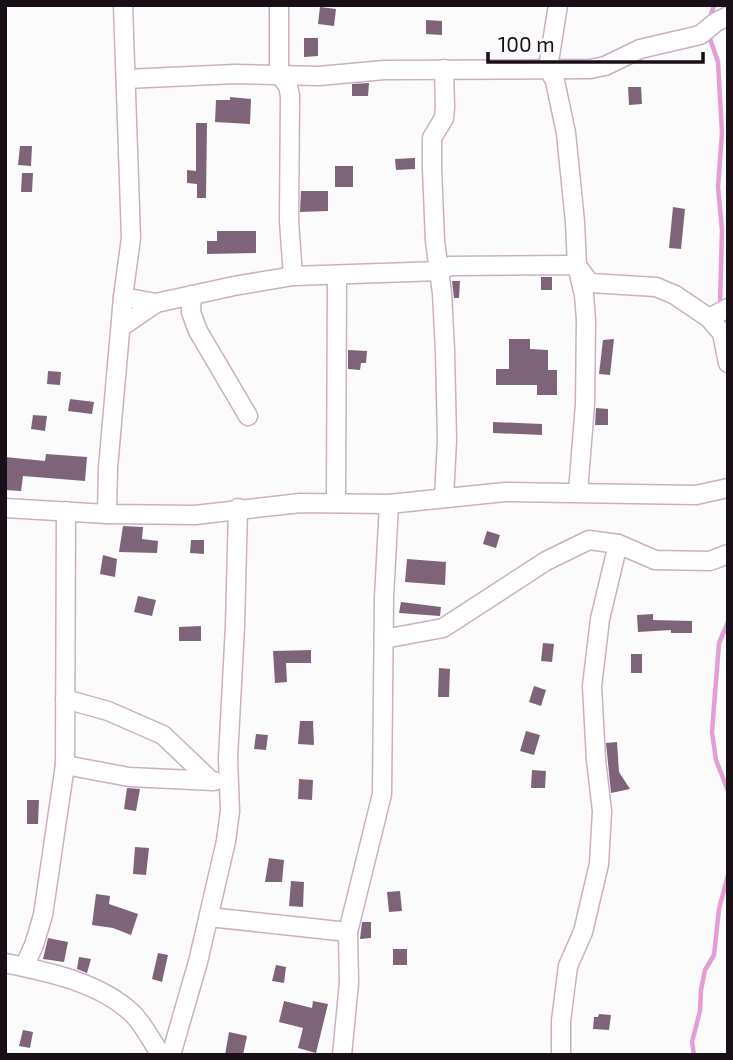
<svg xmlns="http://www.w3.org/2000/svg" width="733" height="1060" viewBox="0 0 733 1060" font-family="'Exo 2',sans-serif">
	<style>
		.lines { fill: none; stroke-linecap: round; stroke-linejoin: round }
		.stream { stroke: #e49dd5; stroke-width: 4.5 }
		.building { fill: #7e6478 }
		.minor-casing { stroke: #cbafc5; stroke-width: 21 }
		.minor { stroke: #fff; stroke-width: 18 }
	</style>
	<rect width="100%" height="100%" fill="#fbfbfb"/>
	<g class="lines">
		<g class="stream">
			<polyline points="710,18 714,5"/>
			<polyline points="708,33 718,62 722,133 718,187 722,230 720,305"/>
			<polyline points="728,622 719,643 712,732 716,760 728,791"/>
			<polyline points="694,1055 692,1042 700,1011 701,990 705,970 714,955 719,909 728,875"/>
		</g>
	</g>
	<g class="building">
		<polygon points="320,7 336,9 334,26 318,24"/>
		<polygon points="426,20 442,21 442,35 426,34"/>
		<polygon points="304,38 318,38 318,56 304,57"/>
		<polygon points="369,83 368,96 352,96 352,84"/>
		<polygon points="628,87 641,87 642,104 629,105"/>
		<polygon points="230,97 251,99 250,124 215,122 216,100 230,100"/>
		<polygon points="196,123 207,123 206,198 197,198 197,184 187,183 187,170 196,171"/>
		<polygon points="20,146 32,146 31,166 18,165"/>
		<polygon points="415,158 415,169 396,170 395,159"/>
		<rect x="335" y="166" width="18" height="21"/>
		<polygon points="22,173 33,173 32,192 21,192"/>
		<polygon points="301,191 328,191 328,211 300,212"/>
		<polygon points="673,207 685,209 681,249 669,248"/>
		<polygon points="217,231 256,231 256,253 207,254 207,241 217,241"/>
		<rect x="541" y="277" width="11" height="13"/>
		<polygon points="452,281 460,281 459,298 454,298"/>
		<polygon points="509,339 530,339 530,349 548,350 548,370 557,370 557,395 537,395 537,385 496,385 496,369 509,369"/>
		<polygon points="614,339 610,375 599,374 603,340"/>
		<polygon points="348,350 367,351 366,363 361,363 360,370 348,369"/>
		<polygon points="48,371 61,372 60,385 47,384"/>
		<polygon points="70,399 94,402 92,414 68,411"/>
		<polygon points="596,408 608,409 608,425 595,425"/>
		<polygon points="33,415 47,416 45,431 31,429"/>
		<polygon points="493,422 542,424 542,435 493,433"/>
		<polygon points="46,454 87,457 85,481 23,476 21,491 5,490 5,457 45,461"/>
		<polygon points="123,526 143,527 142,539 158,541 157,553 119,552"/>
		<polygon points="487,531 500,535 496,548 483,544"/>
		<polygon points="191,540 204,540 204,554 190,553"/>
		<polygon points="103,555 117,559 115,577 100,574"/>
		<polygon points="407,559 446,562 445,585 405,582"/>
		<polygon points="138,596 156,600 152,616 134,612"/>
		<polygon points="401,602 441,607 440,616 399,613"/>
		<polygon points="653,614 653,620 692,621 692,633 671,633 671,630 638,632 637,615"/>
		<polygon points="201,626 201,641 179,641 179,627"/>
		<polygon points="543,643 554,644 552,662 541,661"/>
		<polygon points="311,650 311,663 286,663 287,682 275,683 273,651"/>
		<rect x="631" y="654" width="11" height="19"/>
		<polygon points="439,668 450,669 449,697 438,697"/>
		<polygon points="534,686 546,690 541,706 529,702"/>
		<polygon points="300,721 313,721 314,745 298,744"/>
		<polygon points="526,731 540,735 534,755 520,751"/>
		<polygon points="256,734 268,735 266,750 254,749"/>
		<polygon points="617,742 619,772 630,789 611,793 606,743"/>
		<polygon points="532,770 546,771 545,788 531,788"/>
		<polygon points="299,779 313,780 312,800 298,799"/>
		<polygon points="127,788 140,789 136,811 124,809"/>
		<polygon points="27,800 39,800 38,824 27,824"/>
		<polygon points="135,847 149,848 146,875 133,874"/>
		<polygon points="269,858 284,860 282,882 265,882"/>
		<polygon points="291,881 304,882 303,907 289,906"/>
		<polygon points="400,891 402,911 389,912 387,892"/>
		<polygon points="96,894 110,896 109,904 138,914 131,935 113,928 92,925"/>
		<polygon points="362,922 371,922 371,938 360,939"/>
		<polygon points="48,938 68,942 64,962 43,959"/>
		<rect x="393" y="949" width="14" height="16"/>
		<polygon points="158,953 168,955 162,982 152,979"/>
		<polygon points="79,957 91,959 87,973 77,969"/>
		<polygon points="276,965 286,967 284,983 272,981"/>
		<polygon points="284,1001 312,1008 313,1001 328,1004 316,1053 298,1048 303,1028 279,1022"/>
		<polygon points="599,1014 611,1015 609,1030 593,1029 594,1017 598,1017"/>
		<polygon points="23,1030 33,1032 30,1048 19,1046"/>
		<polygon points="229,1032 247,1036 243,1055 225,1055"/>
	</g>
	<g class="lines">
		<defs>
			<g id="minor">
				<polyline points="279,5 279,74 288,86 290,96 289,221 293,276"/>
				<polyline points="558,5 548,68 555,81 566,133 575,222 577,266 584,295 586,320 585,404 578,492"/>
				<polyline points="444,69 445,107 444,118 432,138 432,168 435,241 442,293 445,351 447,440 444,498"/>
				<polyline points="126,79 235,74 319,76 384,70 590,69 605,66 640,49 700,35 716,22 728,16"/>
				<polyline points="192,295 191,312 198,331 248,416"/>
				<polyline points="123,297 156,303 234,286 293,276 440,271 450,266 569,265 577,266 590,283 656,287 675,295 709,318 722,333 728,363"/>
				<polyline points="709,318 728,308"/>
				<polyline points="121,327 156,303"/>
				<polyline points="336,503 337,276"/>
				<polyline points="5,508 107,514 195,515 300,503 389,504 505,492 696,495 728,488"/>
				<polyline points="107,514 108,468 123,297 131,238 123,5"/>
				<polyline points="384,639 443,628 546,561 589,540 618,544 655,560 710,561 728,554"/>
				<polyline points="65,699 108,711 163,735 209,779"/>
				<polyline points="65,765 129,777 214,781"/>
				<polyline points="209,917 348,932"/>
				<path d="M5,963C48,972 100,982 133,1014C144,1025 152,1042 161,1055"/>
				<polyline points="24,967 34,945 43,915 65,765 66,511"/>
				<polyline points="171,1055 198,962 226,841 230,811 228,758 235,626 238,508"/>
				<polyline points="342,1055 349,983 348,932 382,794 384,598 389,504"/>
				<polyline points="561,1055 561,1021 568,966 583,932 599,864 602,811 596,760 592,686 600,619 618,544"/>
			</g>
		</defs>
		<use href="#minor" class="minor-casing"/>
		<use href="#minor" class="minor"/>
	</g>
	<rect width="733" height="1060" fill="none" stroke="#190f17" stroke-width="14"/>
	<path d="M488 52v10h215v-10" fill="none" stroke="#190f17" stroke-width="3.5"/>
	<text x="498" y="52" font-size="21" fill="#190f17" stroke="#fbfbfb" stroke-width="5" paint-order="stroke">100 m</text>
</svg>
